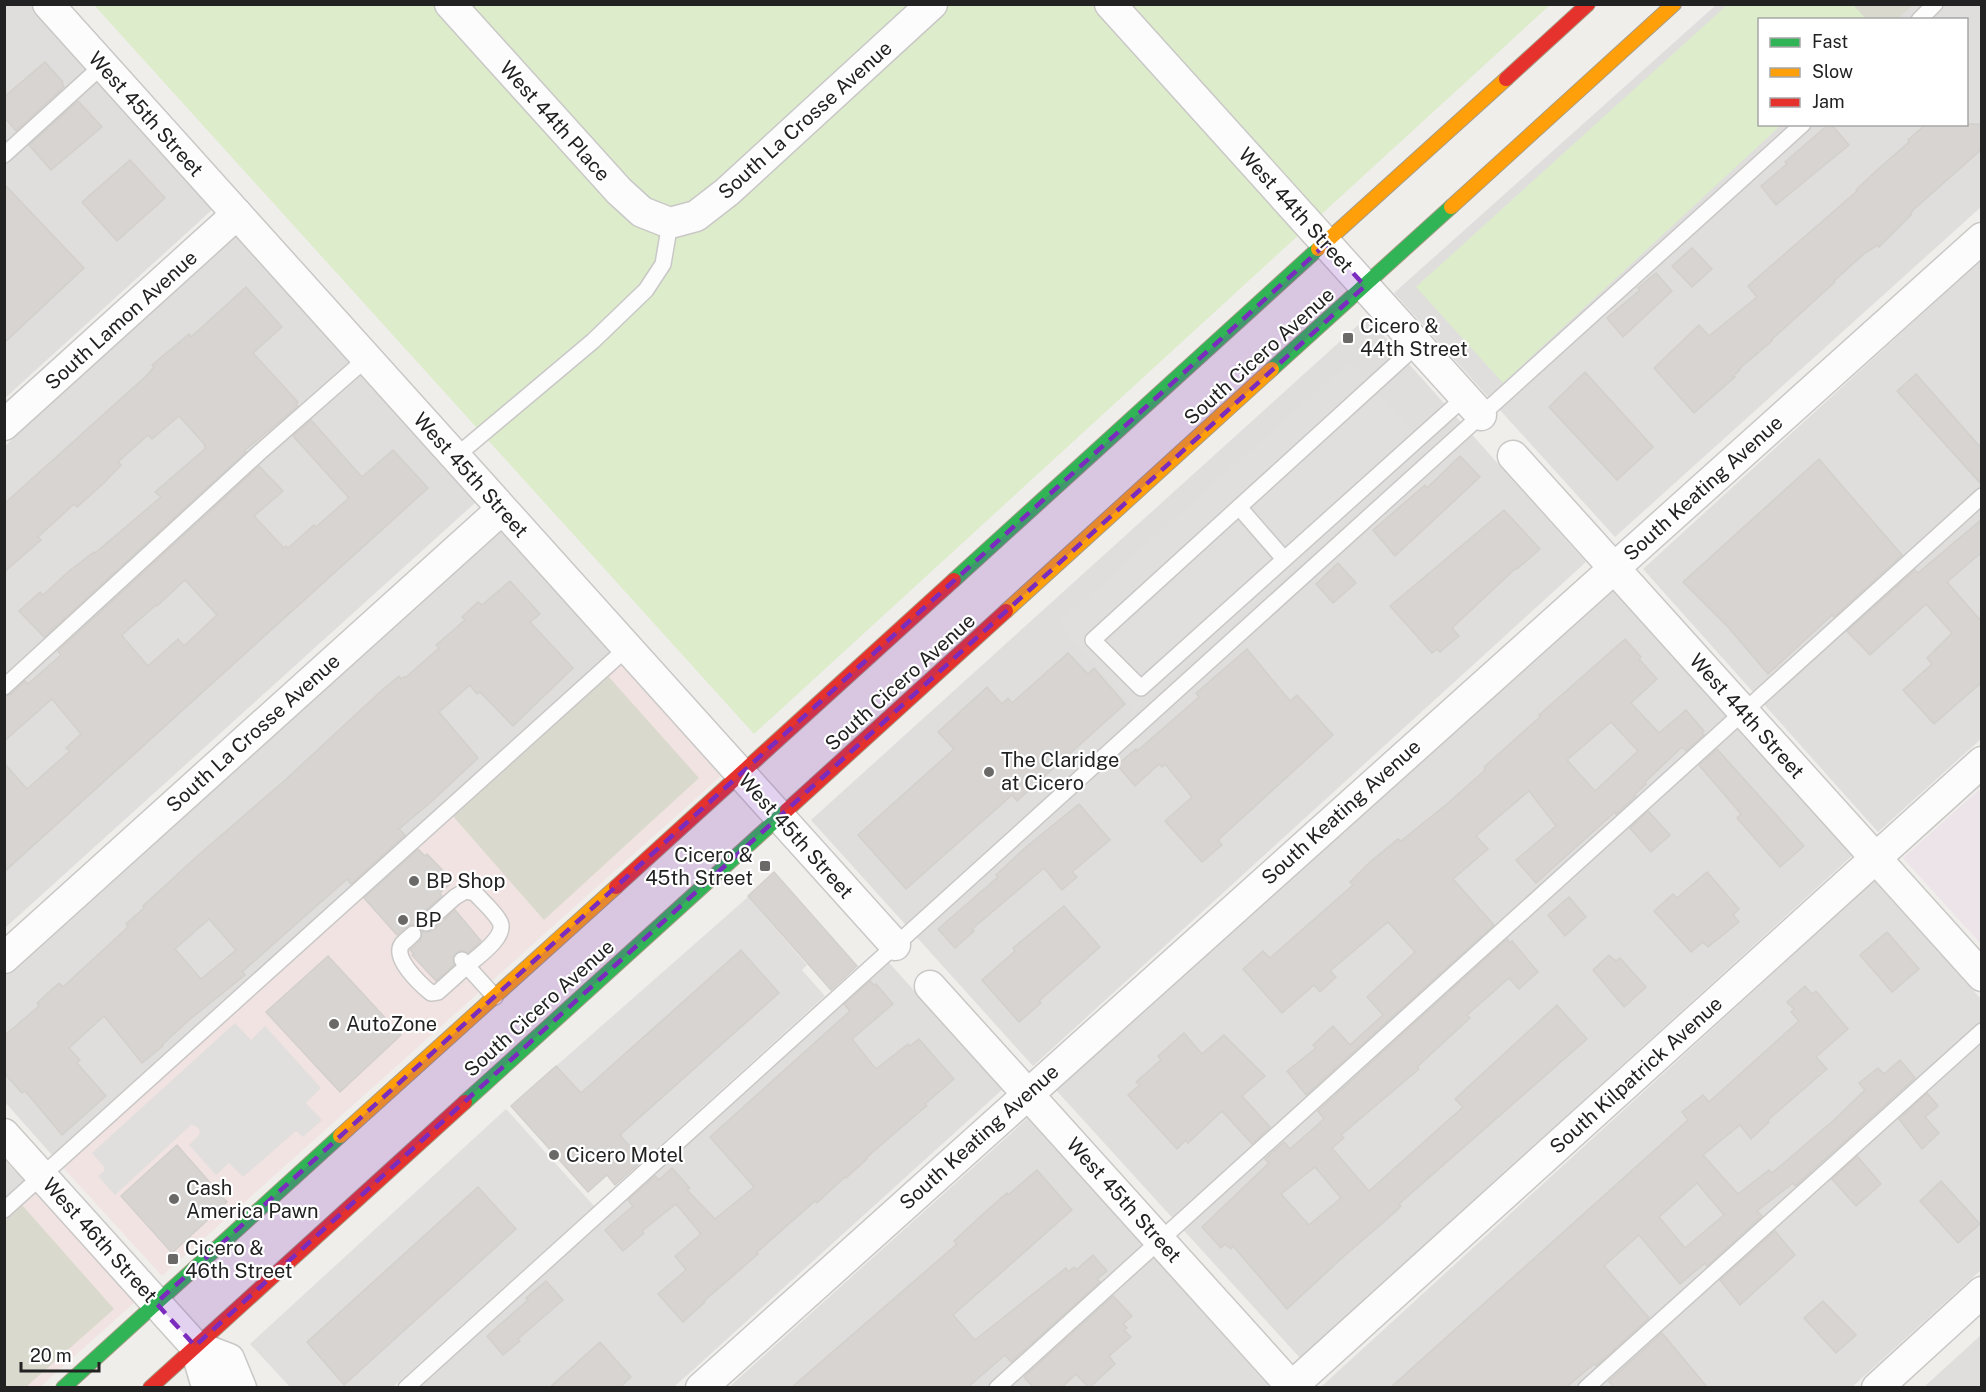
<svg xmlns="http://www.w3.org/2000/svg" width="1986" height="1392" viewBox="0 0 1986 1392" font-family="'Public Sans',sans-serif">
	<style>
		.residential { fill: #dfdedc; fill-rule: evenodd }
		.commercial { fill: #f1e3e1 }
		.industrial { fill: #ede4e9 }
		.construction { fill: #d9d9cd }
		.grass { fill: #ddeccb }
		.parking { fill: #e0dfde; fill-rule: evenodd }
		.building { fill: #d7d4d2; stroke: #d3d0cc; stroke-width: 1.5; fill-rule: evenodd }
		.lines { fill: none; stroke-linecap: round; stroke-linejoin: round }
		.lane-casing { stroke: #c9c8c7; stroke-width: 18 }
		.street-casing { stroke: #c9c8c7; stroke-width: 33 }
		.fast-casing { stroke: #a79c86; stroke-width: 16 }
		.slow-casing { stroke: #a79c86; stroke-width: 16 }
		.jam-casing { stroke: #a79c86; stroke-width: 16 }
		.lane { stroke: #fdfcfc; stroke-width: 15 }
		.street { stroke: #fdfcfc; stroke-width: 30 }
		.fast { stroke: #30b455; stroke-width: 14 }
		.slow { stroke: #ff9f0a; stroke-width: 14 }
		.jam { stroke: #e5322d; stroke-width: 14 }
		.marked { fill: #7b2cbf; fill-opacity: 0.2; stroke: #7b2cbf; stroke-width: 4.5; stroke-dasharray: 12 8; stroke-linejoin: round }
		.poi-dot { fill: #6a6968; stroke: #fff; stroke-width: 2 }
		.labels { text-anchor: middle; stroke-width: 4.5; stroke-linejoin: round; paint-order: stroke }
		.street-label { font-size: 20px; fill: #222; stroke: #fff }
		.poi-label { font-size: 20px; fill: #222; stroke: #fff; text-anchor: start }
	</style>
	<rect width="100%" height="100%" fill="#f0eeeb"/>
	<g class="residential">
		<polygon points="5,5 30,5 213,209 5,398"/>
		<path d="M1716,5H1981V207L1615,537L1394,293ZM1760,20H1966V124H1760Z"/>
		<polygon points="236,236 476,502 5,928 5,446"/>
		<polygon points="1981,260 1981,739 1878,832 1643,569"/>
		<polygon points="1367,317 1586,562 1033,1066 811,820"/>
		<polygon points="502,529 617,658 58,1162 5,1102 4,977"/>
		<polygon points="1611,587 1853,855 1300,1358 1055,1089"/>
		<polygon points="1874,881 1981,999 1981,1270 1852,1387 1323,1388 1322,1386"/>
		<polygon points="883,956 1003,1089 674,1387 406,1388"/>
		<polygon points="1029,1117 1269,1384 1265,1388 728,1388"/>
		<polygon points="4,1160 30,1186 4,1210"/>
		<polygon points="1981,1335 1981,1387 1924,1387"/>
	</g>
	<g class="commercial">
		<polygon points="617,658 722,775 162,1276 58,1162"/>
		<polygon points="30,1186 135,1302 40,1387 5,1387 4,1210"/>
	</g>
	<polygon class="industrial" points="1981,788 1981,944 1903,858"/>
	<g class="construction">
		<polygon points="1853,5 1913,5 1896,20 1866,19"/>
		<polygon points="608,676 699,778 544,920 452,815"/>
		<polygon points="22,1205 114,1309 26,1387 5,1387 5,1221"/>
	</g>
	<g class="grass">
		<polygon points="94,5 1550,5 754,734"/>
		<polygon points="1727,5 1853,5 1866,19 1760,20 1760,124 1781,125 1503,383 1416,287"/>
	</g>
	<g class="parking">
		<polygon points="1350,361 1426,448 1136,710 1059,623"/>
		<polygon points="748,897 807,965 802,970 825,996 643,1161 620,1135 779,993 742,950 581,1093 556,1066"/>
		<polygon points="235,1023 251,1040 265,1026 321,1088 306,1103 322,1120 303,1137 296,1131 243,1177 229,1163 216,1175 189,1145 199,1135 200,1131 196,1126 191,1125 115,1195 98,1176 104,1171 104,1167 92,1153"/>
		<path d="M506,1109L594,1206L393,1387H290L250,1344ZM478,1187L516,1230L343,1385L308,1342Z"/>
	</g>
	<g class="building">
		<polygon points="45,62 63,82 62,84 64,87 16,131 4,117 4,97"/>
		<polygon points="78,101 102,127 51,170 29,145"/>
		<polygon points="1829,124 1831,124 1849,145 1776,205 1761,186 1787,164 1785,162"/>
		<polygon points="1926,124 1982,124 1982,149 1912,211 1911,215 1879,247 1878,245 1865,253 1834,281 1835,282 1771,340 1772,341 1739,369 1740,370 1733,376 1735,377 1694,413 1654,368 1699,325 1709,336 1757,297 1748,286 1857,191 1856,190 1876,171 1909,142 1908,140"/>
		<polygon points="130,160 165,198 117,241 82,202"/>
		<polygon points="4,184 84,268 4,343"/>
		<polygon points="1692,248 1712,269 1692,287 1672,266"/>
		<polygon points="1656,273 1672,291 1623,337 1607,318 1640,290 1638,288"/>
		<polygon points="246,287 282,327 253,353 298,402 296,404 298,406 244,451 246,452 44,637 19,611 40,592 43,595 69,571 94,552 95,553 161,497 155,492 206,448 204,446 205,445 179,416 152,439 148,435 118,462 121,465 104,483 77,507 74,504 38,537 41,540 4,572 4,504 145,377 154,367 152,365 189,334 191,337"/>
		<polygon points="1585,372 1653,447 1617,480 1549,407"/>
		<polygon points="1916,374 1982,449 1982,485 1897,391"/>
		<path d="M311,420L362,477L393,450L428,488L4,872V763L27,789L70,751L66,748L81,734L52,699L4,741V697L11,694L25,681L28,684L61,655L58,651L259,466L283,491L254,516L284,548L286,546L288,548L314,525L316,527L349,498L293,436ZM185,580L217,615L184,646L178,639L148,666L122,636L123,634L156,605L157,606Z"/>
		<polygon points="1460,456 1480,477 1395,556 1373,530 1425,485 1427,488"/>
		<polygon points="1819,459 1902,555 1834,617 1832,615 1768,674 1728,627 1683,582"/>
		<polygon points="1504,510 1540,549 1517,569 1516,568 1452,628 1459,636 1440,652 1437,649 1432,653 1390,606"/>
		<polygon points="1982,519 1982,552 1947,582 1982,622 1982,682 1934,724 1903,690 1932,664 1927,658 1952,633 1926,604 1870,655 1847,631 1915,570 1918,573"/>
		<polygon points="1338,563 1356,583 1333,603 1316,584"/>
		<path d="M510,581L540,614L530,622L573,668L513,726L480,692L477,694L470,685L439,712L478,758L431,802L399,829L405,835L351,884L347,879L242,972L245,975L189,1020L162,1045L163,1046L142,1063L104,1016L69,1048L80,1060L77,1063L106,1096L62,1135L25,1091L22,1093L4,1073V1036L39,1006L37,1003L59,983L63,987L128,927L126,924L144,908L143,906L194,859L283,782L380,692L399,676L401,679L404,677L405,678L439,648L436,645L465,620L462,617L478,602L482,605ZM209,919L236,950L201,979L175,949Z"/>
		<path d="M1625,639L1641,657L1639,659L1657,679L1631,703L1659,733L1686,710L1704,731L1702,733L1704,735L1686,751L1682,747L1645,782L1646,784L1634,795L1636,796L1616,814L1615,812L1536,883L1516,860L1556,826L1529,791L1476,836L1488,849L1453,879L1494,925L1306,1095L1287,1071L1316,1048L1313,1045L1333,1026L1350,1045L1383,1015L1367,997L1415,952L1388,922L1330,971L1336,977L1320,992L1314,985L1282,1013L1243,969L1263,951L1270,958L1353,885L1350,882L1370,862L1398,839L1401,841L1448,803L1485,770L1484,767L1541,716L1539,715ZM1611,722L1638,751L1595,791L1567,760Z"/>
		<polygon points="1247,649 1290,701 1297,695 1333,735 1218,840 1222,845 1202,862 1165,821 1192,797 1165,764 1162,767 1159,764 1135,786 1117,765 1136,749 1137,751 1199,697 1196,693"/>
		<polygon points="1068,653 1088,674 1094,668 1125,704 1017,801 1012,795 906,889 858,835 954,749 938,732 987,687 1002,704 1008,698 1012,703"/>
		<polygon points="1717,749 1804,846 1780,867 1737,818 1741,814 1699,765"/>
		<polygon points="1079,804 1110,840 1072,872 1077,877 1062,890 1044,868 972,929 974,931 955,948 938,929 998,877 996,875 1026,847"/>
		<polygon points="1648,811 1670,835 1651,852 1630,828"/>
		<polygon points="418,849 425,856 427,854 453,881 440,893 442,896 419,916 417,925 410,925 397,935 364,898"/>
		<polygon points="774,872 857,966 831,990 748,896"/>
		<polygon points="1707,872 1739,909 1733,915 1739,922 1708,947 1703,942 1691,952 1654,911 1673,894 1677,898"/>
		<polygon points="1569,897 1586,917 1565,936 1548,915"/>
		<polygon points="1064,906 1100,947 1039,1001 1041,1003 1019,1022 982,980 1015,951 1013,948"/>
		<polygon points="455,910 481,941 468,953 461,950 455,953 453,957 454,965 436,981 412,955 414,954 410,950 420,941 422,932 432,931"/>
		<polygon points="1887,932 1919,969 1892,992 1860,955"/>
		<path d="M1507,939L1510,943L1512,941L1538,972L1519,989L1509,978L1467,1015L1470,1018L1417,1067L1419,1069L1341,1135L1344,1138L1332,1148L1369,1191L1463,1107L1455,1099L1557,1005L1587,1039L1399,1204L1401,1206L1394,1213L1342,1258L1287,1309L1233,1246L1231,1249L1225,1244L1221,1248L1202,1227L1269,1163L1265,1159L1284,1142L1290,1149L1324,1119L1318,1111ZM1315,1167L1341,1198L1309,1225L1281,1194Z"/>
		<polygon points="741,950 779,993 620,1135 642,1161 615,1185 607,1175 588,1192 511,1106 556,1066 581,1093"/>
		<polygon points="1609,955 1616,961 1620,958 1646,987 1624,1007 1593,970"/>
		<polygon points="328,956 401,1035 340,1092 266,1012"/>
		<polygon points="870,981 874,985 876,984 893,1004 852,1039 876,1069 908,1044 910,1046 919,1039 954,1079 925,1104 927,1106 924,1108 866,1158 867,1159 846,1178 845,1177 817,1203 815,1201 756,1253 758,1254 704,1301 705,1302 683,1322 658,1294 686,1270 675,1256 701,1234 676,1204 642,1231 644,1233 623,1251 605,1230 633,1206 628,1200 655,1176 659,1180 672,1168 690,1188 687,1190 715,1219 754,1187 710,1137 850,1011 844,1004"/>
		<path d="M1805,986L1812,994L1816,991L1848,1029L1816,1057L1827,1069L1768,1120L1769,1122L1751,1139L1740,1125L1703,1155L1738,1194L1769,1170L1772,1173L1834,1120L1865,1090L1859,1083L1878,1068L1884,1074L1900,1060L1915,1078L1795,1186L1793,1183L1757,1211L1762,1216L1707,1266L1705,1263L1680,1284L1639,1235L1604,1266L1649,1318L1596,1366L1594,1364L1565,1388H1390L1688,1120L1682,1112L1703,1095L1709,1102L1799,1021L1791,1012L1794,1009L1787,1002ZM1697,1183L1724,1215L1685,1248L1659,1217Z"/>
		<polygon points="1184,1033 1202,1054 1224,1035 1265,1076 1242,1096 1270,1127 1252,1144 1222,1111 1188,1143 1186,1140 1177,1149 1128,1095 1140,1085 1136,1082 1161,1060 1158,1056"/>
		<polygon points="1927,1093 1938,1106 1925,1117 1939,1133 1922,1149 1899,1119"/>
		<polygon points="177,1145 227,1202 172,1253 121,1196"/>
		<polygon points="1857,1156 1881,1184 1856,1206 1832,1179"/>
		<polygon points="1037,1170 1072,1210 953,1315 975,1340 1066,1268 1068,1272 1074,1267 1076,1270 1093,1255 1107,1271 1097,1279 1100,1282 1011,1362 1005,1355 967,1388 791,1388 957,1244 954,1241 984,1213 1007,1193 1008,1195"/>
		<polygon points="1941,1181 1980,1224 1958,1243 1920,1201"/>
		<polygon points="478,1187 516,1229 344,1385 307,1342"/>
		<polygon points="1775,1231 1795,1255 1740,1305 1720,1280"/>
		<polygon points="546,1281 563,1300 518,1339 520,1341 503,1355 487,1336 528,1300 526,1298"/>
		<polygon points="1113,1296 1132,1316 1123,1324 1127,1328 1124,1330 1131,1337 1109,1356 1115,1364 1089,1388 1076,1374 1061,1388 1034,1388 1024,1377"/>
		<polygon points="1823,1301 1856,1335 1836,1353 1804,1318"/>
		<polygon points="1662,1333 1708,1388 1614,1388 1609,1381"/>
		<polygon points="600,1342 631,1377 619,1388 549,1388"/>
	</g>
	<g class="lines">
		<defs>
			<g id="lane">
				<polyline points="1919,20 1935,4"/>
				<polyline points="4,155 103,65"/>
				<polyline points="1417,345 1093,640 1141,688 1465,397"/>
				<polyline points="455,457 593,341 646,290 663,264 670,223"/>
				<polyline points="1239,507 1284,559"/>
				<polyline points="4,687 260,452 367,358"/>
				<path d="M426,923L455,897L465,891L475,893C482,901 495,912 500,922C507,937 477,957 467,966L495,997"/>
				<path d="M413,934C410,937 405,941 402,944C392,958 420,984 431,993L438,992L467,966L462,960"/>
				<polyline points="4,1210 627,648"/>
				<polyline points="406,1388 1803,124"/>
				<polyline points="997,1388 1982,496"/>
				<polyline points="1586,1388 1982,1031"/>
			</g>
			<g id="street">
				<polyline points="48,4 895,945"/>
				<polyline points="450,4 619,191 642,212 670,223 696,216 727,192 932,4"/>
				<polyline points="1110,4 1481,415"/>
				<polyline points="4,425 237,214"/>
				<polyline points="1513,456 1982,976"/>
				<polyline points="4,958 502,509"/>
				<polyline points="930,986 1293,1388"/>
				<polyline points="4,1134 195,1346 205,1380 218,1388"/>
				<polyline points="195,1346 229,1359 241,1388"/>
				<polyline points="701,1388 1982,238"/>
				<polyline points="1290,1388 1982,762"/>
				<polyline points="1877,1388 1982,1292"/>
			</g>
			<g id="fast">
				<polyline points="1272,369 1451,207"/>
				<polyline points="954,580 1318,249"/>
				<polyline points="465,1102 787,810"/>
				<polyline points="63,1388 340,1136"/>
			</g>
			<g id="slow">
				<polyline points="1451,207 1674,4"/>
				<polyline points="1318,249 1506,79"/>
				<polyline points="1006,611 1272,369"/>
				<polyline points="340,1136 616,887"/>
			</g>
			<g id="jam">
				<polyline points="1506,79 1588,4"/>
				<polyline points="787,810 1006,611"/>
				<polyline points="616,887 954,580"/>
				<polyline points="150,1388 465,1102"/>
			</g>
		</defs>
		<use href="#lane" class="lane-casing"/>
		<use href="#street" class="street-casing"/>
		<use href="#fast" class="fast-casing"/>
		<use href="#slow" class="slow-casing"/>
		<use href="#jam" class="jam-casing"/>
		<use href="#lane" class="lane"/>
		<use href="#street" class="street"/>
		<use href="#fast" class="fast"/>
		<use href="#slow" class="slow"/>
		<use href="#jam" class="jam"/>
	</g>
	<path class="marked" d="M1326,244L1365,286L195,1346L156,1303Z"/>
	<g class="poi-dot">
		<rect x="1342" y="332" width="12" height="12" rx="3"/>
		<circle cx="989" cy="772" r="6"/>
		<rect x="759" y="860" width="12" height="12" rx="3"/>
		<circle cx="414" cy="881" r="6"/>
		<circle cx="403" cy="920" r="6"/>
		<circle cx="334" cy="1024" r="6"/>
		<circle cx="554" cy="1155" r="6"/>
		<circle cx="174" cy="1199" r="6"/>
		<rect x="167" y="1253" width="12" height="12" rx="3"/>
	</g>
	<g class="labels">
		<g class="street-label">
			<text transform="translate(146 114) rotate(48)" y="7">West 45th Street</text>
			<text transform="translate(805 120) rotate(-42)" y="7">South La Crosse Avenue</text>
			<text transform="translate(555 121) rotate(48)" y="7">West 44th Place</text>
			<text transform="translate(1296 210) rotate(48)" y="7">West 44th Street</text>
			<text transform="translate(121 320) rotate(-42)" y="7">South Lamon Avenue</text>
			<text transform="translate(1259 356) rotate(-42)" y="7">South Cicero Avenue</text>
			<text transform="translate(471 475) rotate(48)" y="7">West 45th Street</text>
			<text transform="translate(1703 488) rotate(-42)" y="7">South Keating Avenue</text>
			<text transform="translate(900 682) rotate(-42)" y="7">South Cicero Avenue</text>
			<text transform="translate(1747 716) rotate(48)" y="7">West 44th Street</text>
			<text transform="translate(253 733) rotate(-42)" y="7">South La Crosse Avenue</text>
			<text transform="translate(1341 812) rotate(-42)" y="7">South Keating Avenue</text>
			<text transform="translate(796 836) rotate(48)" y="7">West 45th Street</text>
			<text transform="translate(539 1008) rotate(-42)" y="7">South Cicero Avenue</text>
			<text transform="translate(1636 1075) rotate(-42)" y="7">South Kilpatrick Avenue</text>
			<text transform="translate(979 1137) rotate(-42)" y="7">South Keating Avenue</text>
			<text transform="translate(1124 1200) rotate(48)" y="7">West 45th Street</text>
			<text transform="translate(100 1240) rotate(48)" y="7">West 46th Street</text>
		</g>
		<g class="poi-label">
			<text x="1360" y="333">Cicero &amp;<tspan x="1360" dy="23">44th Street</tspan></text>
			<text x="1001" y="767">The Claridge<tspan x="1001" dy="23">at Cicero</tspan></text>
			<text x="753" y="862" text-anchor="end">Cicero &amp;<tspan x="753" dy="23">45th Street</tspan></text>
			<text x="426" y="888">BP Shop</text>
			<text x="415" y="927">BP</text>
			<text x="346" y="1031">AutoZone</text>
			<text x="566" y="1162">Cicero Motel</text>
			<text x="186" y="1195">Cash<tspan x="186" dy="23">America Pawn</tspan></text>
			<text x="185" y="1255">Cicero &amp;<tspan x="185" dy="23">46th Street</tspan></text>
		</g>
	</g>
	<rect width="1986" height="1392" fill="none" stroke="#222222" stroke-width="12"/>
	<rect x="1758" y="18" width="210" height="108" fill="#ffffff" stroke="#a7a7a7" stroke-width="1.5"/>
	<rect x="1770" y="38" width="30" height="9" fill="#30b455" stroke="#a7a7a7" stroke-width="1.5"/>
	<text x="1812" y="48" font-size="18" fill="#222222">Fast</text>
	<rect x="1770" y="68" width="30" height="9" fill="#ff9f0a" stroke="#a7a7a7" stroke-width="1.5"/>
	<text x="1812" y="78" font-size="18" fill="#222222">Slow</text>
	<rect x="1770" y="98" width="30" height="9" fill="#e5322d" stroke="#a7a7a7" stroke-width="1.5"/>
	<text x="1812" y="108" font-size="18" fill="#222222">Jam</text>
	<path d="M21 1362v9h78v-9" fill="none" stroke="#222222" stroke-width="3"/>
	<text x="30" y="1362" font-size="18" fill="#222222" stroke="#ffffff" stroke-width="4.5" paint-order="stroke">20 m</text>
</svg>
